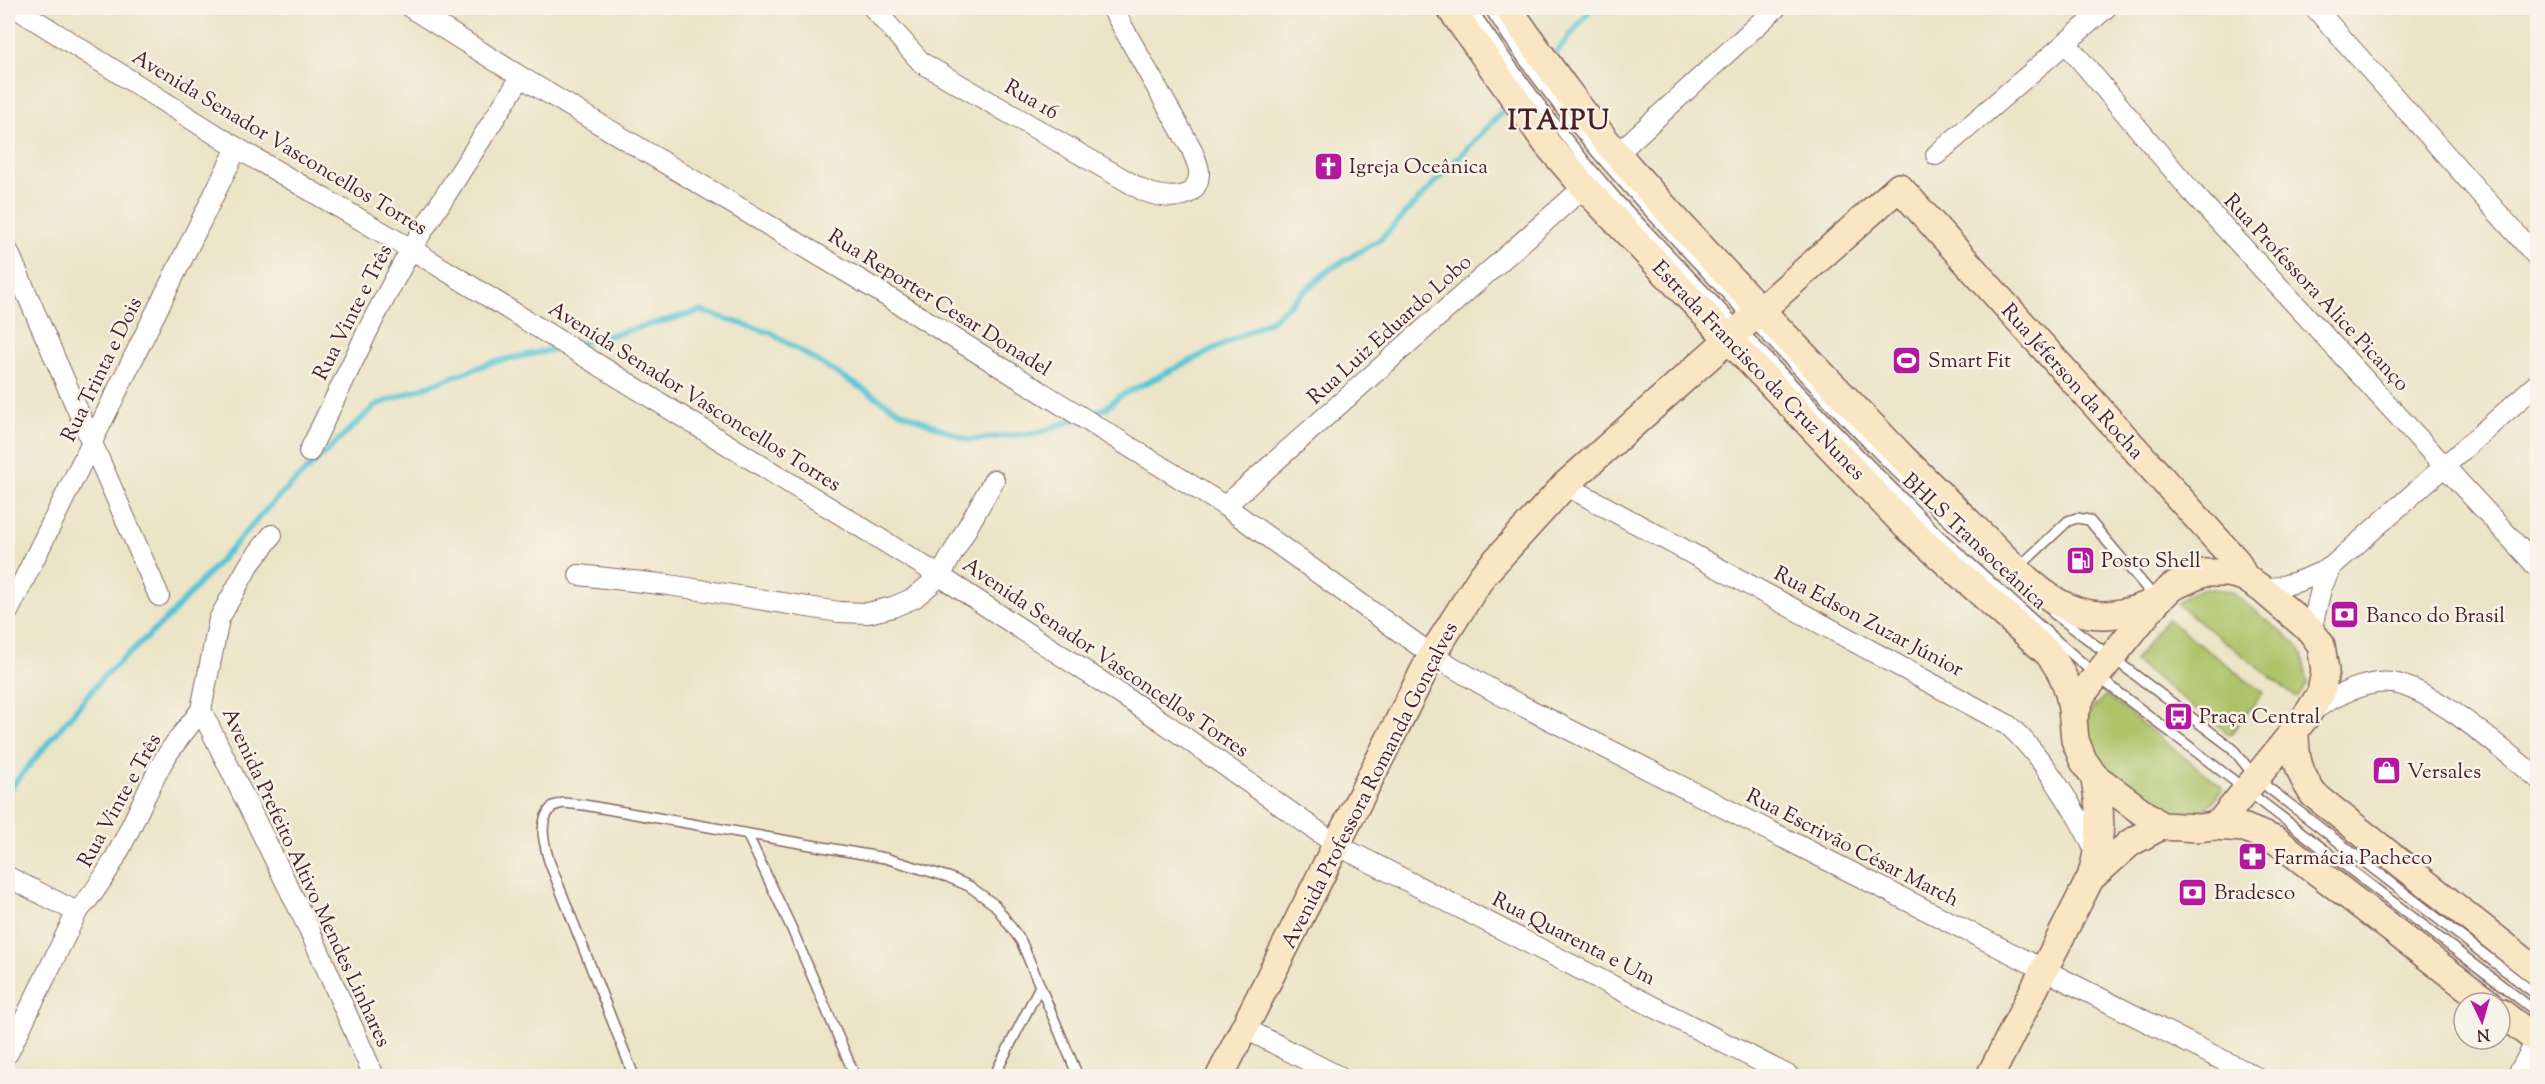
<svg xmlns="http://www.w3.org/2000/svg" width="2545" height="1084" viewBox="0 0 2545 1084" font-family="'Sorts Mill Goudy',serif">
	<style>
		.green { fill: #acc368; stroke: #7b714a; stroke-width: 1.5 }
		.lines { fill: none; stroke-linecap: round; stroke-linejoin: round }
		.stream { stroke: #5ac5d4; stroke-width: 6 }
		.lane-casing { stroke: #836461; stroke-width: 12 }
		.street-casing { stroke: #836461; stroke-width: 22 }
		.secondary-casing { stroke: #836461; stroke-width: 30 }
		.lane { stroke: #fff; stroke-width: 9 }
		.street { stroke: #fff; stroke-width: 20 }
		.secondary { stroke: #fbe6c3; stroke-width: 27 }
		.labels { text-anchor: middle; stroke-width: 5; stroke-linejoin: round; paint-order: stroke }
		.street-label { font-size: 21px; fill: #4a1f2b; stroke: #f7f3e8 }
		.poi-label { font-size: 21px; fill: #4a1f2b; stroke: #f7f3e8; text-anchor: start }
		.district-label { font-size: 27px; font-weight: bold; letter-spacing: 1.5px; fill: #4a1f2b; stroke: #f7f3e8 }
	</style>
	<rect width="100%" height="100%" fill="#f7f3e8"/>
	<filter id="ink" filterUnits="userSpaceOnUse"><feTurbulence type="fractalNoise" baseFrequency=".0167" numOctaves="2"/><feDisplacementMap in="SourceGraphic" scale="12" xChannelSelector="R" yChannelSelector="G"/><feConvolveMatrix kernelMatrix="1 2 1 2 8 2 1 2 1" color-interpolation-filters="sRGB"/></filter>
	<filter id="wash" filterUnits="userSpaceOnUse"><feTurbulence type="fractalNoise" baseFrequency=".008" numOctaves="4" result="noise"/><feDisplacementMap in="SourceGraphic" scale="24" xChannelSelector="R" yChannelSelector="G"/><feGaussianBlur stdDeviation="1.35" result="paint"/><feColorMatrix in="noise" values="0 0 0 0 0 0 0 0 0 0 0 0 0 0 0 0 0 1.4 0 .05"/><feComposite in="paint" operator="in"/></filter>
	<g filter="url(#wash)">
		<rect width="100%" height="100%" fill="#ece4c6"/>
		<g class="green">
			<polygon points="2204,588 2230,591 2295,643 2302,654 2308,683 2297,698 2177,604 2189,594"/>
			<polygon points="2167,619 2263,693 2230,735 2134,661"/>
			<path d="M2106,695L2223,788C2206,813 2194,822 2163,809C2135,788 2074,761 2088,717C2090,709 2100,701 2106,695Z"/>
		</g>
		<g class="lines">
			<g class="stream">
				<polyline points="1556,53 1592,8"/>
				<polyline points="574,345 701,311 771,333 899,411 968,440 1038,433 1077,419"/>
				<polyline points="1086,415 1106,408 1118,397 1272,320 1330,269 1381,239 1503,111"/>
				<polyline points="8,791 104,676 169,617 274,501 376,405 493,362 561,348"/>
			</g>
		</g>
	</g>
	<g filter="url(#ink)">
		<g class="lines">
			<defs>
				<g id="lane">
					<path d="M1471,8C1516,74 1564,138 1617,199L1862,457L1938,534L2032,619L2097,676L2538,1013"/>
					<path d="M1489,8C1562,125 1656,219 1750,319C1820,393 1888,468 1963,535"/>
					<polyline points="2018,568 2068,521 2077,518 2089,520 2156,599"/>
					<polyline points="2053,613 2232,748 2257,779 2538,996"/>
					<polyline points="747,834 791,927 855,1076"/>
					<path d="M634,1076L549,861C544,842 537,822 553,806L563,803L584,805L885,858L948,877L969,886L995,905L1021,941L1078,1076"/>
					<polyline points="994,1076 1039,988"/>
				</g>
				<g id="street">
					<polyline points="16,8 237,148 411,249 940,576 1163,722 1337,845 1789,1076"/>
					<polyline points="411,8 521,77 875,289 1225,506 1432,655 1499,694 2254,1076"/>
					<path d="M873,8L922,63L1144,191C1163,198 1197,204 1199,174C1200,167 1194,157 1192,150L1112,8"/>
					<polyline points="2315,8 2538,258"/>
					<polyline points="2066,43 2191,191 2538,568"/>
					<polyline points="1617,154 1776,8"/>
					<polyline points="1936,155 2106,8"/>
					<polyline points="8,251 159,596"/>
					<polyline points="309,452 374,318 411,249 521,77"/>
					<path d="M1565,485L2008,725C2041,754 2078,813 2096,853"/>
					<polyline points="1225,506 1584,187"/>
					<polyline points="272,535 249,565 219,619 201,710 309,929 374,1076"/>
					<polyline points="579,575 669,585 839,612 868,613 893,607 914,598 940,576 994,480"/>
					<path d="M2262,589C2287,587 2309,579 2331,567L2538,383"/>
					<polyline points="8,612 237,148"/>
					<polyline points="2311,631 2321,589 2331,567"/>
					<path d="M2312,711C2333,697 2366,679 2393,683C2437,691 2501,749 2538,778"/>
					<polyline points="8,877 77,912"/>
					<polyline points="1244,1028 1338,1076"/>
					<path d="M8,1053L77,912C116,871 134,815 161,765C171,746 188,728 201,710"/>
					<polyline points="2517,1076 2538,1038"/>
				</g>
				<g id="secondary">
					<path d="M1450,8L1548,145L1584,187L1905,525L2049,654C2065,675 2071,693 2073,719"/>
					<path d="M1508,8C1543,58 1578,109 1618,155C1709,259 1806,357 1902,457C1931,486 1961,515 1991,544C2013,566 2039,595 2069,608C2100,621 2128,614 2157,601"/>
					<polygon points="2203,573 2228,573 2244,577 2262,589 2311,631 2321,645 2325,671 2321,693 2307,715 2221,821 2213,826 2199,828 2161,826 2094,776 2083,760 2075,740 2073,719 2082,694 2157,601 2172,587"/>
					<path d="M2295,731C2295,758 2298,771 2313,794L2538,972"/>
					<polyline points="2213,826 2245,828 2277,841 2488,1003"/>
					<polyline points="2093,876 2130,843 2161,826"/>
					<polyline points="2500,1012 2538,1041"/>
					<polyline points="1220,1076 1432,655 1482,576 1565,485 1899,187 2237,562 2244,577"/>
					<path d="M1990,1076L2091,877C2102,842 2102,812 2094,776"/>
				</g>
			</defs>
			<use href="#lane" class="lane-casing"/>
			<use href="#street" class="street-casing"/>
			<use href="#secondary" class="secondary-casing"/>
			<use href="#lane" class="lane"/>
			<use href="#street" class="street"/>
			<use href="#secondary" class="secondary"/>
		</g>
	</g>
	<defs>
		<symbol id="church-square" viewBox="-11 -11 22 22"><rect x="-9" y="-9" width="18" height="18" rx="4" fill="#b5179e" stroke="#f7f3e8"/><path d="M-1.2-6h2.4v3.5h3.3v2.4h-3.3V6h-2.4V-.1h-3.3v-2.4h3.3Z" fill="#fff"/></symbol>
		<symbol id="stadium-square" viewBox="-11 -11 22 22"><rect x="-9" y="-9" width="18" height="18" rx="4" fill="#b5179e" stroke="#f7f3e8"/><path d="M0-5a6.5 5 0 1 0 0 10a6.5 5 0 1 0 0-10ZM-3.5-1.8h7v3.6h-7Z" fill="#fff"/></symbol>
		<symbol id="fuel-square" viewBox="-11 -11 22 22"><rect x="-9" y="-9" width="18" height="18" rx="4" fill="#b5179e" stroke="#f7f3e8"/><path d="M-5.5-6h7V0h2V4h1.3V-2.5L3-4.5l.8-.8L6-3V5H2.5V1h-1V6h-7ZM-4.2-4.7v3.2H.2V-4.7Z" fill="#fff"/></symbol>
		<symbol id="bank-square" viewBox="-11 -11 22 22"><rect x="-9" y="-9" width="18" height="18" rx="4" fill="#b5179e" stroke="#f7f3e8"/><path d="M-6-4H6V4H-6ZM0-2.3a2.3 2.3 0 1 0 0 4.6a2.3 2.3 0 1 0 0-4.6Z" fill="#fff"/></symbol>
		<symbol id="bus-square" viewBox="-11 -11 22 22"><rect x="-9" y="-9" width="18" height="18" rx="4" fill="#b5179e" stroke="#f7f3e8"/><path d="M-5-6H5V4H4V6H2V4H-2V6H-4V4H-5ZM-3.5-4V0h7V-4ZM-3.5 1.2v1.5H-2V1.2ZM2 1.2v1.5H3.5V1.2Z" fill="#fff"/></symbol>
		<symbol id="shop-square" viewBox="-11 -11 22 22"><rect x="-9" y="-9" width="18" height="18" rx="4" fill="#b5179e" stroke="#f7f3e8"/><path d="M-5-2.5h2.3a2.7 3.5 0 0 1 5.4 0H5L5.5 6h-11ZM-1.5-2.5h3a1.5 2.3 0 0 0-3 0Z" fill="#fff"/></symbol>
		<symbol id="pharmacy-square" viewBox="-11 -11 22 22"><rect x="-9" y="-9" width="18" height="18" rx="4" fill="#b5179e" stroke="#f7f3e8"/><path d="M-2-6h4v4h4v4h-4v4h-4v-4h-4v-4h4Z" fill="#fff"/></symbol>
	</defs>
	<g fill-rule="evenodd">
		<use href="#church-square" x="1312" y="150" width="33" height="33"/>
		<use href="#stadium-square" x="1890" y="344" width="33" height="33"/>
		<use href="#fuel-square" x="2064" y="544" width="33" height="33"/>
		<use href="#bank-square" x="2328" y="598" width="33" height="33"/>
		<use href="#bus-square" x="2162" y="700" width="33" height="33"/>
		<use href="#shop-square" x="2370" y="754" width="33" height="33"/>
		<use href="#pharmacy-square" x="2236" y="840" width="33" height="33"/>
		<use href="#bank-square" x="2176" y="876" width="33" height="33"/>
	</g>
	<g class="labels">
		<g class="street-label">
			<text transform="translate(1032 99) rotate(30)" y="7">Rua 16</text>
			<text transform="translate(280 142) rotate(31)" y="7">Avenida Senador Vasconcellos Torres</text>
			<text transform="translate(2317 292) rotate(47)" y="7">Rua Professora Alice Picanço</text>
			<text transform="translate(940 302) rotate(32)" y="7">Rua Reporter Cesar Donadel</text>
			<text transform="translate(352 312) rotate(-63)" y="7">Rua Vinte e Três</text>
			<text transform="translate(1389 329) rotate(-42)" y="7">Rua Luiz Eduardo Lobo</text>
			<text transform="translate(101 369) rotate(-64)" y="7">Rua Trinta e Dois</text>
			<text transform="translate(1759 370) rotate(46)" y="7">Estrada Francisco da Cruz Nunes</text>
			<text transform="translate(2073 381) rotate(48)" y="7">Rua Jéferson da Rocha</text>
			<text transform="translate(695 396) rotate(32)" y="7">Avenida Senador Vasconcellos Torres</text>
			<text transform="translate(1975 541) rotate(43)" y="7">BHLS Transoceânica</text>
			<text transform="translate(1869 621) rotate(28)" y="7">Rua Edson Zuzar Júnior</text>
			<text transform="translate(1106 657) rotate(34)" y="7">Avenida Senador Vasconcellos Torres</text>
			<text transform="translate(1369 785) rotate(-63)" y="7">Avenida Professora Romanda Gonçalves</text>
			<text transform="translate(119 800) rotate(-61)" y="7">Rua Vinte e Três</text>
			<text transform="translate(1853 847) rotate(27)" y="7">Rua Escrivão César March</text>
			<text transform="translate(307 877) rotate(65)" y="7">Avenida Prefeito Altivo Mendes Linhares</text>
			<text transform="translate(1574 938) rotate(27)" y="7">Rua Quarenta e Um</text>
		</g>
		<g class="poi-label">
			<text x="1349" y="173">Igreja Oceânica</text>
			<text x="1928" y="367">Smart Fit</text>
			<text x="2101" y="567">Posto Shell</text>
			<text x="2366" y="622">Banco do Brasil</text>
			<text x="2199" y="723">Praça Central</text>
			<text x="2407" y="778">Versales</text>
			<text x="2274" y="864">Farmácia Pacheco</text>
			<text x="2214" y="899">Bradesco</text>
		</g>
		<g class="district-label">
			<text x="1559" y="129">ITAIPU</text>
		</g>
	</g>
	<rect width="2545" height="1084" fill="none" stroke="#f7f3e8" stroke-width="30"/>
	<g transform="translate(2482 1021) rotate(175)"><circle r="28" fill="#f7f3e8" stroke="#b29e9c" stroke-width="1.5"/>
	<path d="M0-4.5L10 22L0 15L-10 22Z" fill="#b5179e"/>
	<text y="-9" font-size="16" font-weight="bold" text-anchor="middle" fill="#4a1f2b">N</text>
	</g>
</svg>
